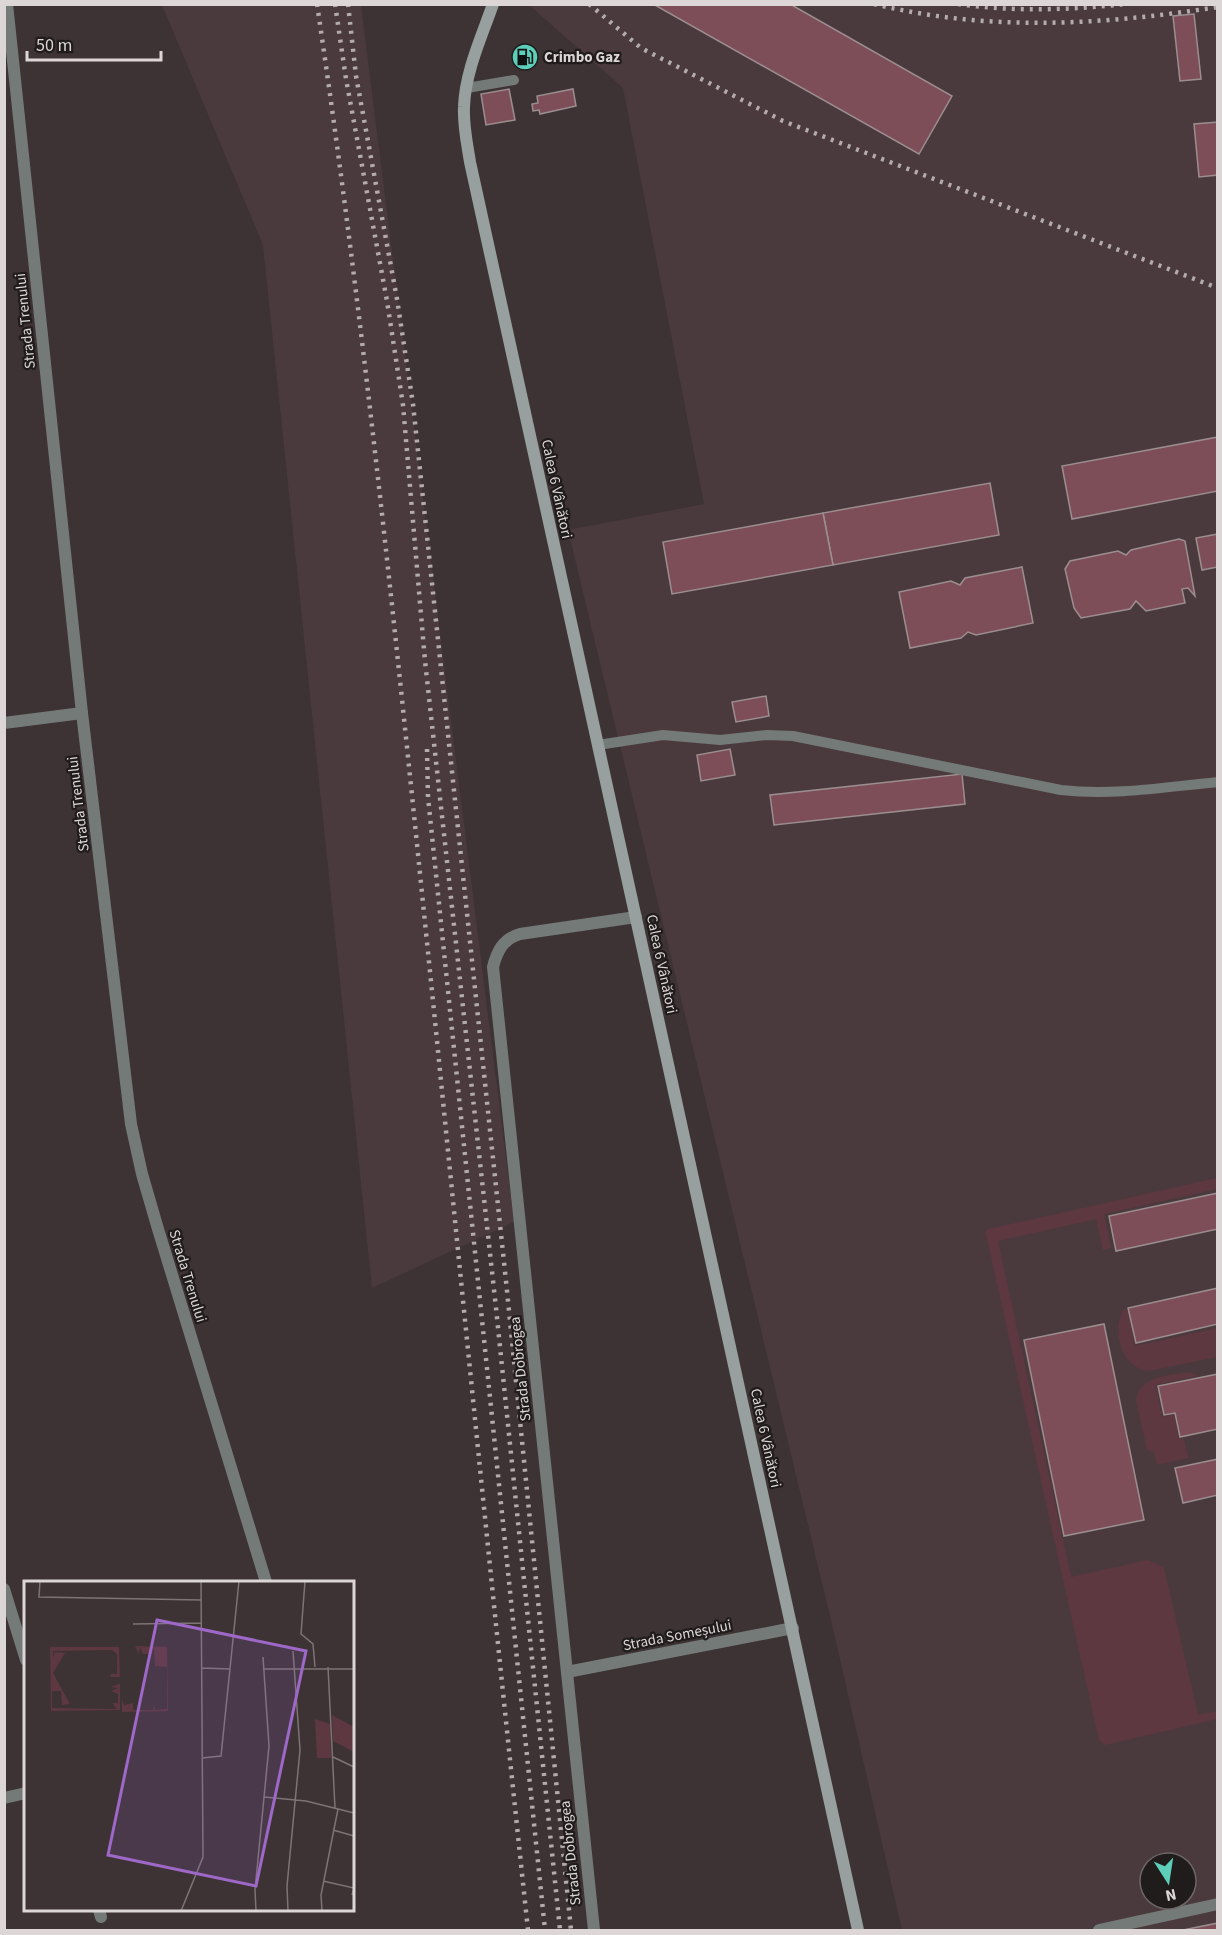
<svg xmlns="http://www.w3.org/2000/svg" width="1222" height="1935" viewBox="0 0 1222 1935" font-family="'Source Sans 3',sans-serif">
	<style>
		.built { fill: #4b3a3d; fill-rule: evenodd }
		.green { fill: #5d3840 }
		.building { fill: #7e4e58; stroke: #9b8e90; stroke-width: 1.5 }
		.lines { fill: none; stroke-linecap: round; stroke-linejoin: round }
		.service { stroke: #747a78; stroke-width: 10 }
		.minor { stroke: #747a78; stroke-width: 12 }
		.secondary { stroke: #97a09e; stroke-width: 12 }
		.rail { stroke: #b3abad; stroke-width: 4.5; stroke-dasharray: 3 6; stroke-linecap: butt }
		.labels { text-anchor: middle; stroke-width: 4.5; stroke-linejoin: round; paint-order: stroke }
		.poi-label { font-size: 15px; font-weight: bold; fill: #ddd6d7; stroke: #201c1c; text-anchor: start }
		.street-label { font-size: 15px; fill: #ddd6d7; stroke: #201c1c }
		.inset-road { fill: none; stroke: #7d7475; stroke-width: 1.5 }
		.view { fill: #9d68c7; fill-opacity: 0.15; stroke: #9d68c7; stroke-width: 3 }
		.inset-edge { fill: none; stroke: #ddd6d7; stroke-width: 3 }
	</style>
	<rect width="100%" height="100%" fill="#3d3234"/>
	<g class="built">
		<polygon points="162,5 361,5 514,1222 372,1288 263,245"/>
		<path d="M529,5H1217V1930H902L831,1620L568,530L704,504L623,88ZM1150,1863H1186V1899H1150Z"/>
	</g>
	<g class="green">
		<polygon points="1217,1178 1217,1189 1104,1214 1111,1248 1103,1250 1096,1219 998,1241 1071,1577 1148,1560 1164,1568 1198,1715 1217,1711 1217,1719 1105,1745 1099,1740 985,1230"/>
		<path d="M1127,1309L1135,1346L1217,1328V1357L1148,1371C1121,1367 1112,1333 1123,1310Z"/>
		<path d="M1190,1372L1198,1376L1156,1385L1162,1417L1174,1414L1179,1439H1184L1188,1458L1157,1465L1154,1452L1147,1450L1136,1400C1140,1375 1168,1376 1190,1372Z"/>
	</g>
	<g class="building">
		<polygon points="653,4 790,4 952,96 919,154"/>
		<polygon points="1194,14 1201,79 1180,81 1173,16"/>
		<polygon points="509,89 515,120 486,125 481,94"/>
		<polygon points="573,89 576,106 540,114 539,110 533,111 532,104 538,103 537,96"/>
		<polygon points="1218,122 1218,175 1199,177 1194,124"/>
		<polygon points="1218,437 1218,491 1072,519 1062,466"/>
		<polygon points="990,483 999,535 833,565 823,513"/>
		<polygon points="823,513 833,565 672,594 663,542"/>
		<polygon points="1218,534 1218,567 1202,570 1196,538"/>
		<polygon points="1179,539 1185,541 1195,596 1188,588 1182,589 1185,603 1146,611 1136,601 1130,609 1081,618 1074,608 1065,569 1070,561 1118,551 1126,555 1131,550"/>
		<polygon points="1022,567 1033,623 976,635 968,632 961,638 910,648 899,592 951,581 960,585 965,578"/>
		<polygon points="766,696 769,716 736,722 732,702"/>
		<polygon points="730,749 735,775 701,781 697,755"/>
		<polygon points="962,774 965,804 774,825 770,795"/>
		<polygon points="1218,1193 1218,1229 1116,1251 1109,1216"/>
		<polygon points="1218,1288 1218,1324 1136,1343 1128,1308"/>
		<polygon points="1104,1324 1144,1520 1064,1536 1024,1340"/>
		<polygon points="1218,1374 1218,1429 1180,1437 1175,1413 1164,1415 1158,1386"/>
		<polygon points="1218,1459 1218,1495 1183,1503 1175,1468"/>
		<polygon points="1218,1923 1218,1930 1183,1930"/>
	</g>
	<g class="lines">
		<g class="service">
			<polyline points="467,88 514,80"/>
			<path d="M598,745L663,735L720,740L767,735L793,736L1061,790C1114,796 1165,787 1218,782"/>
		</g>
		<g class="minor">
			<polyline points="7,4 82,713 131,1124 142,1174 158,1229 266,1582"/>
			<polyline points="4,723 82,713"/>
			<polyline points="4,1589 26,1660"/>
			<polyline points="567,1672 793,1628"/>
			<polyline points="4,1798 26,1793"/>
			<polyline points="99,1910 101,1917"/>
			<path d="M594,1930L493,967C497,951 503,939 520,934L636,917"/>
			<polyline points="1099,1930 1218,1904"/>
		</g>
		<path class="secondary" d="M493,4C482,36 465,72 464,107C463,125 467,143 470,162L858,1930"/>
		<g class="rail">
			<path d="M317,4C366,335 399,668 433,1001C464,1311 495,1621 528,1930"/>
			<polyline points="335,4 346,79 387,301 403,405 425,661 496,1308 560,1930"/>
			<polyline points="348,4 356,76 397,299 413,404 506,1281 571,1930"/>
			<polyline points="589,4 641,48 783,121 1218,288"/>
			<path d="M874,4C989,32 1102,25 1218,7"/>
			<path d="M958,4C1014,12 1070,10 1126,4"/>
			<polyline points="427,749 428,797 545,1930"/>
		</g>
	</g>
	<defs>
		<symbol id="fuel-disc" viewBox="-11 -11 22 22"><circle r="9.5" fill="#5dceb9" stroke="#201c1c"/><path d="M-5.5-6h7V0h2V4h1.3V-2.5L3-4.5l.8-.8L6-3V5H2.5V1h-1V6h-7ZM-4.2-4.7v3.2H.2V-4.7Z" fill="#111"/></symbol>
	</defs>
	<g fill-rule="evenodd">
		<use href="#fuel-disc" x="510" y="42" width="30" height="30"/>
	</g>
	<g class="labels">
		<g class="poi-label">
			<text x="544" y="62">Crimbo Gaz</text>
		</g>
		<g class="street-label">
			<text transform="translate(25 321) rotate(-96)" y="5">Strada Trenului</text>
			<text transform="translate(557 489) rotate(78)" y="5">Calea 6 Vânători</text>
			<text transform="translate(78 804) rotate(-97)" y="5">Strada Trenului</text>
			<text transform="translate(662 964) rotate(78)" y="5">Calea 6 Vânători</text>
			<text transform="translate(188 1276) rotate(73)" y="5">Strada Trenului</text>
			<text transform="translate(520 1369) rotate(-96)" y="5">Strada Dobrogea</text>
			<text transform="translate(766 1438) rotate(78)" y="5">Calea 6 Vânători</text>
			<text transform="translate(677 1635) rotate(-11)" y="5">Strada Someșului</text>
			<text transform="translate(570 1853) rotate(-96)" y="5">Strada Dobrogea</text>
		</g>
	</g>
	<g transform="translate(24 1581)">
		<rect width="330" height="330" fill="#3d3234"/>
		<path d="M111,65L143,66L144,130L98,131V118L100,124L109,122V129H129L130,125L131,129L143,128V86L131,85L130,66L128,73H119L116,66L115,73ZM95,66L96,96H86L87,93H93V73L88,69L29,70V77L31,71L46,72H41L29,92L46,123L38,124L37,110H28V127L93,128L88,122H94V113L87,110L94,107L86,106L96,103V129L27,130L26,66ZM308,134L330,146V171L309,160ZM291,138L306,143L307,177H293Z" fill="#5d3840"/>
		<path class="inset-road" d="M16,0L15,16L177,19M281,0L277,53L289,63L291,86M109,43L177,42M304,86L311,227M178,87L206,88M239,88H330M309,176L330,186M178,177L197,175L215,0M240,216L282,220L330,232M309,249L330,255M299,300L330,307L328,314M157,330L179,276L177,0M232,330L231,309L245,165L239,76M264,330L263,305L276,169L269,70M298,330L297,314L314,228"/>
		<path class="view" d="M133,39L282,70L232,305L84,274Z"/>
		<rect width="330" height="330" class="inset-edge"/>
	</g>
	<rect width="1222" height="1935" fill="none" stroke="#ddd6d7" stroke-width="12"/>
	<g transform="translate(1168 1881) rotate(168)"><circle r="28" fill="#201c1c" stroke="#6c6667" stroke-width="1.5"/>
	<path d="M0-4.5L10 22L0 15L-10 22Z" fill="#5dceb9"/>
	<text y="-9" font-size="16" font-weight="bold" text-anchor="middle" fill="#ddd6d7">N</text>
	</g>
	<path d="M27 51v9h134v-9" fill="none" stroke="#ddd6d7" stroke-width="3"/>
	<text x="36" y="51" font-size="18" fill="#ddd6d7" stroke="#201c1c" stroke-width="4.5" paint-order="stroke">50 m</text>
</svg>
